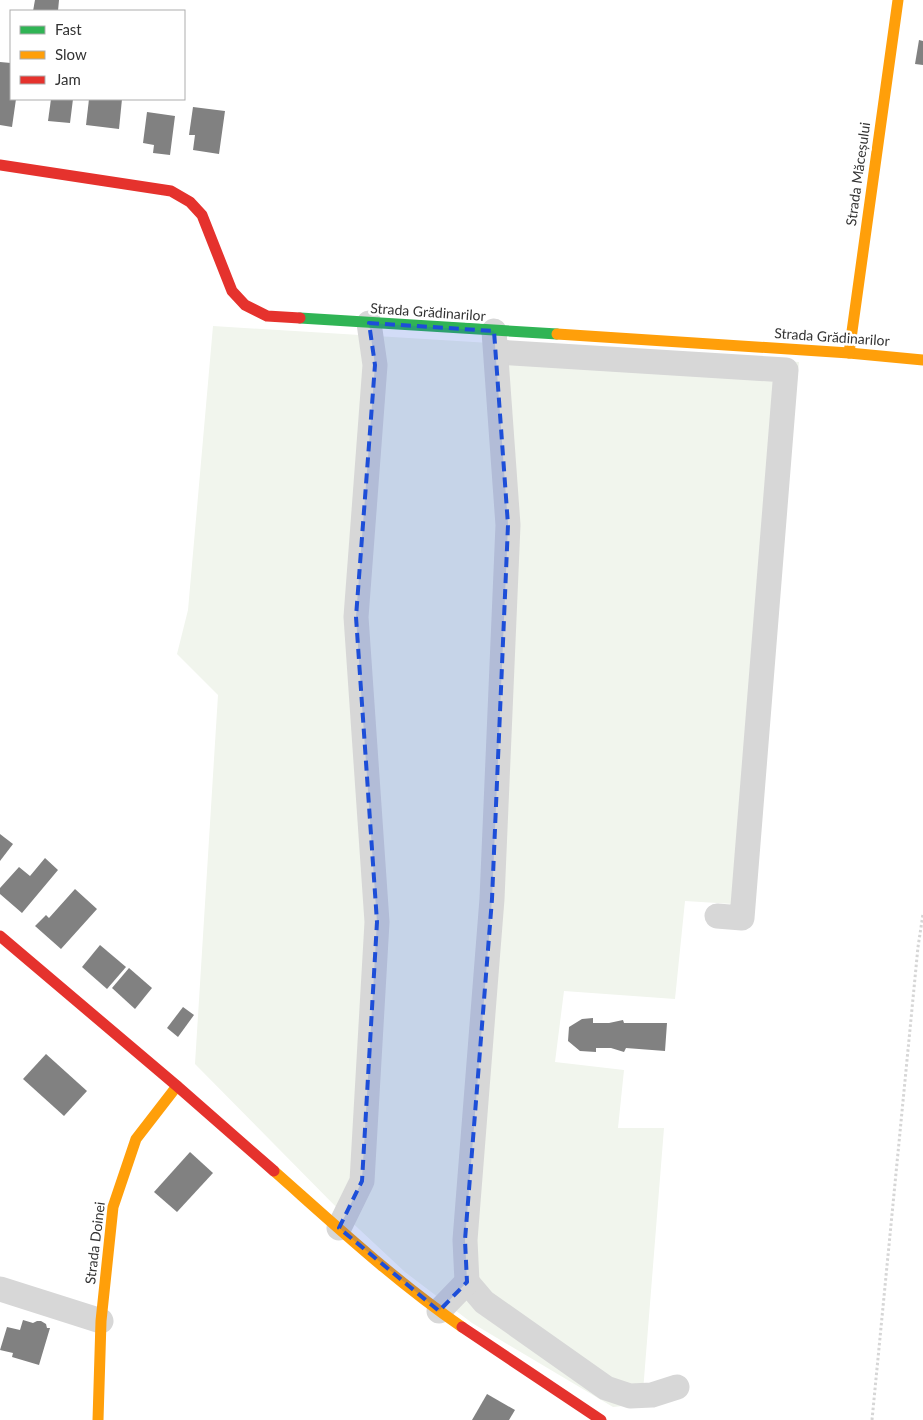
<svg xmlns="http://www.w3.org/2000/svg" width="923" height="1420" viewBox="0 0 923 1420" font-family="Lato,sans-serif">
	<style>
		.green { fill: #f1f5ed }
		.building { fill: #818181 }
		.lines { fill: none; stroke-linecap: round; stroke-linejoin: round }
		.path { stroke: #d6d6d6; stroke-width: 3; stroke-dasharray: 2.5 2.5; stroke-linecap: butt }
		.street { stroke: #d7d7d7; stroke-width: 25 }
		.fast { stroke: #30b455; stroke-width: 11 }
		.slow { stroke: #ff9f0a; stroke-width: 11 }
		.jam { stroke: #e5322d; stroke-width: 11 }
		.marked { fill: #1d4ed8; fill-opacity: 0.2; stroke: #1d4ed8; stroke-width: 4; stroke-dasharray: 10 6; stroke-linejoin: round }
		.labels { text-anchor: middle; stroke-width: 5; stroke-linejoin: round; paint-order: stroke }
		.street-label { font-size: 14px; fill: #333; stroke: #fff }
	</style>
	<rect width="100%" height="100%" fill="#fff"/>
	<polygon class="green" points="213,326 799,362 749,905 685,901 675,999 564,991 555,1062 624,1070 618,1128 664,1128 642,1404 613,1407 472,1323 405,1272 344,1215 195,1064 218,695 177,654 188,610"/>
	<g class="building">
		<polygon points="35,0 59,0 58,11 33,11"/>
		<polygon points="919,40 923,41 923,65 915,64"/>
		<polygon points="0,62 11,63 11,99 16,99 12,127 0,125"/>
		<polygon points="51,99 73,99 70,123 48,121"/>
		<polygon points="89,99 122,99 119,129 86,125"/>
		<polygon points="193,107 225,111 219,154 193,150 195,135 189,135"/>
		<polygon points="147,112 175,116 170,155 153,153 154,145 143,143"/>
		<polygon points="0,834 13,844 0,861"/>
		<polygon points="45,858 58,870 22,913 0,894 0,888 19,867 30,876"/>
		<polygon points="75,889 97,909 61,949 35,926 46,915 49,918"/>
		<polygon points="100,945 126,967 107,989 82,967"/>
		<polygon points="129,968 152,988 135,1009 112,988"/>
		<polygon points="183,1007 194,1015 178,1037 167,1028"/>
		<polygon points="593,1018 593,1023 609,1023 623,1020 624,1023 667,1023 665,1051 626,1048 624,1052 611,1048 596,1048 596,1052 580,1051 568,1041 569,1027 582,1019"/>
		<polygon points="46,1054 87,1091 64,1116 23,1079"/>
		<polygon points="190,1152 213,1173 177,1212 154,1192"/>
		<polygon points="23,1320 33,1323 37,1321 41,1321 46,1324 47,1328 50,1328 39,1365 12,1357 13,1353 0,1350 7,1327 20,1330"/>
		<polygon points="487,1394 515,1410 509,1420 472,1420"/>
	</g>
	<g class="lines">
		<polyline class="path" points="872,1420 918,947 923,914"/>
		<g class="street">
			<polyline points="497,352 786,370 742,918 717,916"/>
			<polyline points="339,1228 362,1181 377,922 356,617 375,365 369,323"/>
			<polyline points="467,1282 484,1302 606,1388 630,1396 652,1395 677,1387"/>
			<polyline points="0,1289 101,1321"/>
			<polyline points="439,1311 467,1282 465,1240 492,899 508,525 494,331"/>
		</g>
		<polyline class="fast" points="300,318 557,334"/>
		<g class="slow">
			<polyline points="557,334 849,353 923,360"/>
			<polyline points="849,353 898,0"/>
			<path d="M274,1171C335,1225 395,1281 462,1327"/>
			<polyline points="98,1420 101,1321 113,1207 136,1139 177,1086"/>
		</g>
		<g class="jam">
			<polyline points="0,165 171,191 190,202 202,215 232,291 245,305 267,316 300,318"/>
			<polyline points="0,936 177,1086 274,1171"/>
			<polyline points="462,1327 601,1420"/>
		</g>
	</g>
	<path class="marked" d="M369,323L494,331L508,525L492,899L465,1240L467,1282L439,1311L339,1228L362,1181L377,922L356,617L375,365Z"/>
	<g class="labels">
		<g class="street-label">
			<text transform="translate(858 174) rotate(-82)" y="5">Strada Măceșului</text>
			<text transform="translate(428 312) rotate(4)" y="5">Strada Grădinarilor</text>
			<text transform="translate(832 337) rotate(4)" y="5">Strada Grădinarilor</text>
			<text transform="translate(95 1243) rotate(-83)" y="5">Strada Doinei</text>
		</g>
	</g>
	<rect x="10" y="10" width="175" height="90" fill="#ffffff" stroke="#adadad"/>
	<rect x="20" y="26" width="25" height="8" fill="#30b455" stroke="#adadad"/>
	<text x="55" y="35" font-size="15" fill="#333333">Fast</text>
	<rect x="20" y="51" width="25" height="8" fill="#ff9f0a" stroke="#adadad"/>
	<text x="55" y="60" font-size="15" fill="#333333">Slow</text>
	<rect x="20" y="76" width="25" height="8" fill="#e5322d" stroke="#adadad"/>
	<text x="55" y="85" font-size="15" fill="#333333">Jam</text>
</svg>
